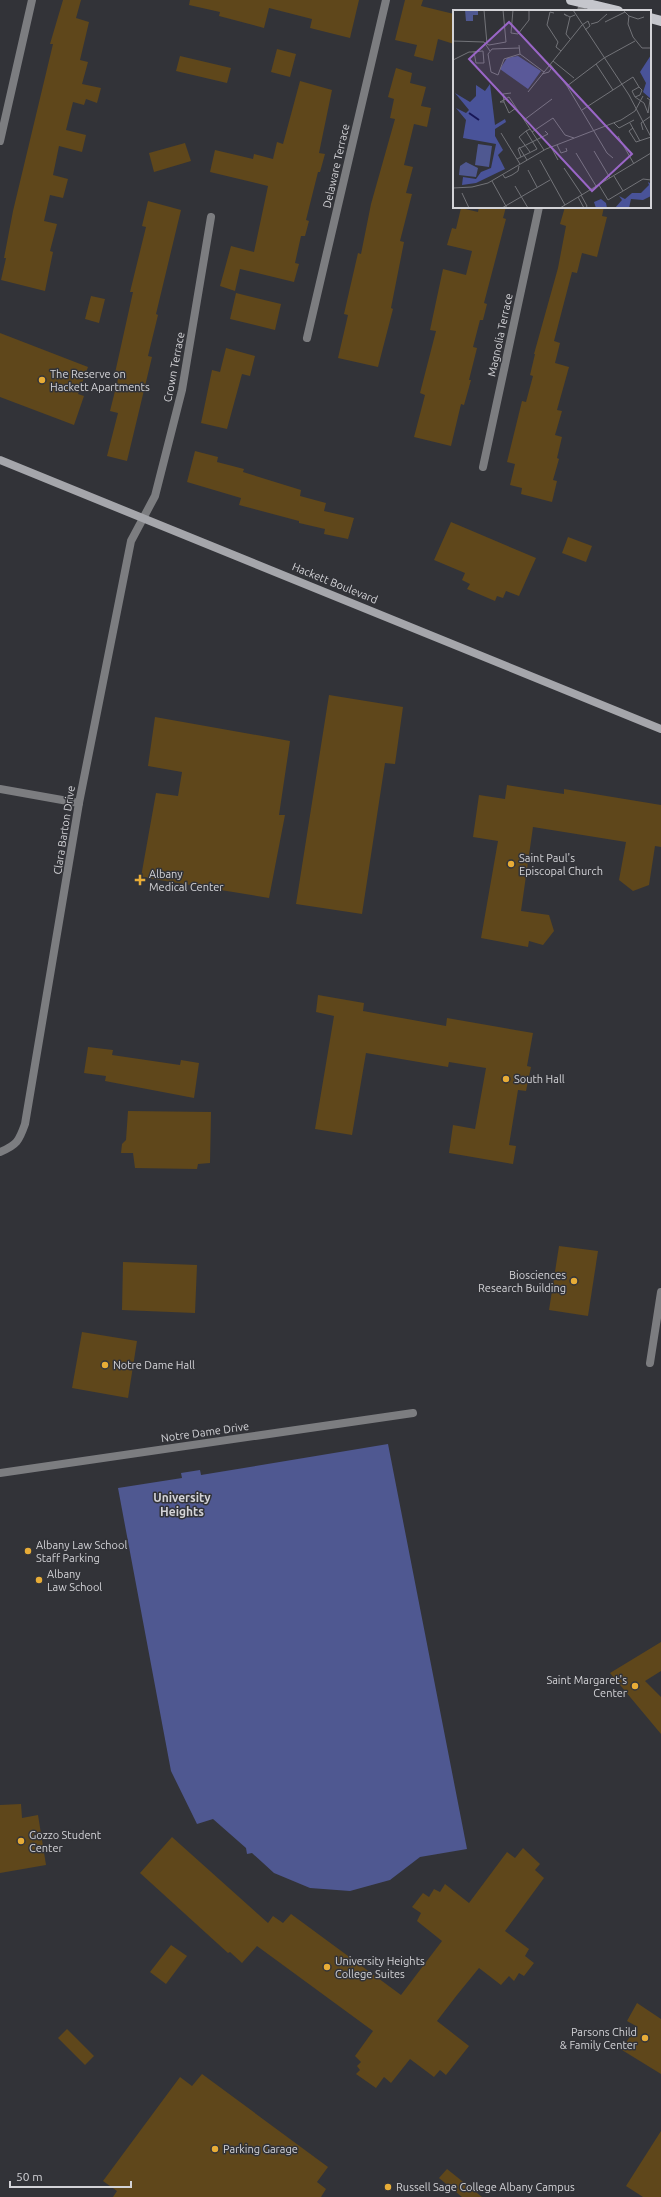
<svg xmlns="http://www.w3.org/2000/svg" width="661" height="2197" viewBox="0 0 661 2197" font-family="Ubuntu,sans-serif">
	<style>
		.green { fill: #4f5891 }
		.building { fill: #5f471b }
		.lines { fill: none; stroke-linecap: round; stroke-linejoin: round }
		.street { stroke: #7c7d80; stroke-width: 8 }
		.secondary { stroke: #a5a6ab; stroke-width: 8 }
		.primary { stroke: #c5c6cc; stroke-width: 10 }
		.poi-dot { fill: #e7ac37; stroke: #323338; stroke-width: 1.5 }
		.labels { text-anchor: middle; stroke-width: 3; stroke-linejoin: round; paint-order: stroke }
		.street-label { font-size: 11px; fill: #d3d3d7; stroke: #323338 }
		.poi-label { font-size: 11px; fill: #d3d3d7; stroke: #323338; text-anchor: start }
		.neighbourhood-label { font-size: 12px; font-weight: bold; fill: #d3d3d7; stroke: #323338 }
		.inset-river { fill: none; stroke: #171657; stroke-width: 2 }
		.inset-road { fill: none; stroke: #727378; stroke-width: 1 }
		.view { fill: #9a66c7; fill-opacity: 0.15; stroke: #9a66c7; stroke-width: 2 }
		.inset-edge { fill: none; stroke: #d3d3d7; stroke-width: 2 }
	</style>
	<rect width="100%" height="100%" fill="#323338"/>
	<polygon class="green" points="388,1444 467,1849 420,1857 390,1880 350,1891 310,1888 274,1873 252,1853 247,1854 246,1848 213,1819 197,1824 171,1771 118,1488 182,1478 181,1473 200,1470 201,1475"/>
	<g class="building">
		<polygon points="63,0 81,0 76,18 89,22 80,60 88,62 82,84 101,88 97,103 86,99 84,105 73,102 66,130 86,135 82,152 59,146 53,175 68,179 63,198 50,195 44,221 57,224 50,251 53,252 45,291 1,280 6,258 4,258 13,211 53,44 50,44"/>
		<polygon points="190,0 359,0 350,38 310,28 312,19 269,8 264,28 219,16 220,12 189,5"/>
		<polygon points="405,0 423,0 421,6 454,14 454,44 438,39 433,61 414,56 417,45 395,40"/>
		<polygon points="277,49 296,54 290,77 271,72"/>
		<polygon points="180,56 231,68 227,83 176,71"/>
		<polygon points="396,68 412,73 410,83 426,87 421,106 431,108 427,127 414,124 404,165 413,167 406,193 412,194 400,241 404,242 391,308 393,309 378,367 338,358 348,315 344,314 358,253 361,254 371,204 395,119 390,118 394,99 388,97"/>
		<polygon points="300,81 332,90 319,153 325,154 320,172 318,172 306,220 309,221 305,236 301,236 295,263 299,264 294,282 240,269 235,291 220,286 231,246 254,252 268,186 210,172 215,150 253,159 254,154 273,159 277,142 283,144"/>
		<polygon points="185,143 191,161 154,172 149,153"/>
		<polygon points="148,201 181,210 156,314 158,315 148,356 152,357 127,461 107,456 118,413 110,411 119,375 115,373 133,292 130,292 146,227 142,226"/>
		<polygon points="479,207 506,207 503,218 506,219 484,303 487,304 483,320 480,320 473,347 477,348 469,380 471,380 464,405 461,404 451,446 414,437 425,395 420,393 436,331 430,330 443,269 466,275 472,251 447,245 452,228 456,229 461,208 478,212"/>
		<polygon points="565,207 604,207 602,216 607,217 597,257 582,253 577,273 572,272 554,341 560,343 555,363 569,367 557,410 562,411 555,435 562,437 557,458 559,459 553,480 557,481 552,502 521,494 522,488 510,485 515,464 507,462 522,401 526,402 533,376 530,375 535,354 534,354 558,268 566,226 560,224"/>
		<polygon points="236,293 281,304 275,330 230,319"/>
		<polygon points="91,296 105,299 99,323 85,319"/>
		<polygon points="0,333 88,367 78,394 84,396 74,425 0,397"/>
		<polygon points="226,348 255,356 250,376 242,374 227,429 201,423 212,370 220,372"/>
		<polygon points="195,451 218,457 217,462 244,469 243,472 301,490 300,496 326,503 324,511 354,518 348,539 324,534 325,529 299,523 299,521 239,505 241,498 187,482"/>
		<polygon points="451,522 536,558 519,596 506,591 503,598 497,596 495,601 467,589 470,584 462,580 465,573 434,560"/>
		<polygon points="568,537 592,546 586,562 562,553"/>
		<polygon points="329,695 403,707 395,764 385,763 362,914 296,904"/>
		<polygon points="155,717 290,741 279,815 285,815 269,898 141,877 156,793 178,796 182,772 148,766"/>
		<polygon points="507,785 564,794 564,789 661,805 661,847 655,846 649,885 633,891 619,880 626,842 533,827 521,911 549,915 554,931 543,945 529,941 528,947 481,938 498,841 473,837 479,795 505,799"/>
		<polygon points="318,995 364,1003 363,1011 446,1026 447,1018 533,1033 527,1066 531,1067 526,1091 518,1090 509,1145 516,1146 513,1164 449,1153 453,1125 475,1129 486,1068 449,1062 448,1067 366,1053 352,1135 315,1129 334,1016 316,1012"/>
		<polygon points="88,1047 113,1050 112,1055 180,1065 181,1060 199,1063 194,1098 105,1081 106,1076 84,1073"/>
		<polygon points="128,1111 211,1112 210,1163 198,1164 197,1169 135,1168 133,1153 121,1153 122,1144 126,1140"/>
		<polygon points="559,1246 598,1251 588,1316 549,1310"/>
		<polygon points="123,1262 197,1265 195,1313 122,1310"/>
		<polygon points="82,1332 137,1341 128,1398 72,1388"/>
		<polygon points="661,1642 661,1671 645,1681 661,1697 661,1734 610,1673"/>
		<polygon points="21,1804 22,1818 38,1815 46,1865 0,1873 0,1805"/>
		<polygon points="172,1837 268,1923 273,1916 283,1923 291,1914 401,1995 442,1941 417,1921 421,1913 412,1907 423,1893 429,1897 434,1889 440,1892 445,1884 469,1903 507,1852 515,1858 523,1848 540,1864 535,1870 544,1878 505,1931 529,1949 525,1956 534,1963 524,1976 519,1973 514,1981 509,1976 501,1985 479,1968 457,1995 437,2021 469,2046 446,2075 440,2070 434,2077 410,2059 391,2083 384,2077 376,2088 356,2074 360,2070 357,2066 361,2062 355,2056 373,2031 257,1946 242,1963 230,1952 228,1953 140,1873"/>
		<polygon points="171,1945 187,1956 166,1984 150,1972"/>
		<polygon points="637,2003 661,2019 661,2074 622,2050 636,2026 627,2021"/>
		<polygon points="67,2029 94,2056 85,2065 58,2038"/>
		<polygon points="202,2074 328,2167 317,2182 326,2189 321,2197 113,2197 117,2191 103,2181 180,2077 192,2086"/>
		<polygon points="661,2131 661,2197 643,2197 626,2186"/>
		<polygon points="447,2169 482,2197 462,2197 439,2178"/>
	</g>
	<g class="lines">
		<g class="street">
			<polyline points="581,11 583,3"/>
			<polyline points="0,141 32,0"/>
			<polyline points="307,338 386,0"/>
			<polyline points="483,467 539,207"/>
			<polyline points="0,789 79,803"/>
			<path d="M0,1152C17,1145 19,1141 25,1124L79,803L131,541L155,496L182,390L211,217"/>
			<polyline points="650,1363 661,1292"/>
			<polyline points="0,1473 413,1413"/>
		</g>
		<polyline class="secondary" points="0,460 661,729"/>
		<g class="primary">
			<polyline points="571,0 618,11"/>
			<polyline points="650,18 661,21"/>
		</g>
	</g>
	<g class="poi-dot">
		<circle cx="42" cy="380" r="4"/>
		<circle cx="511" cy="864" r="4"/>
		<path d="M138 874h4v4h4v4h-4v4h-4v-4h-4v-4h4z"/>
		<circle cx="506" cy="1079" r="4"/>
		<circle cx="574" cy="1281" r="4"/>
		<circle cx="105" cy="1365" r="4"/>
		<circle cx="28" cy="1551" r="4"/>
		<circle cx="39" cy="1580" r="4"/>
		<circle cx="635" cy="1686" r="4"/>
		<circle cx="21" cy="1841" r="4"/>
		<circle cx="327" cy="1967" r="4"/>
		<circle cx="645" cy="2038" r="4"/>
		<circle cx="215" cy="2149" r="4"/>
		<circle cx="388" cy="2187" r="4"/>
	</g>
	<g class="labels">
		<g class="street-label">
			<text transform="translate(336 166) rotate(-77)" y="4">Delaware Terrace</text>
			<text transform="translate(500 335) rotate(-78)" y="4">Magnolia Terrace</text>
			<text transform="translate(174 367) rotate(-79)" y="4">Crown Terrace</text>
			<text transform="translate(335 583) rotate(22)" y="4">Hackett Boulevard</text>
			<text transform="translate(64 830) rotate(-81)" y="4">Clara Barton Drive</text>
			<text transform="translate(205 1432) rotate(-8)" y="4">Notre Dame Drive</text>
		</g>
		<g class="poi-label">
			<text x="50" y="378">The Reserve on<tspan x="50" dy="13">Hackett Apartments</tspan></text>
			<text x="519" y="862">Saint Paul's<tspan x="519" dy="13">Episcopal Church</tspan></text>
			<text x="149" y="878">Albany<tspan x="149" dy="13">Medical Center</tspan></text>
			<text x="514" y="1083">South Hall</text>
			<text x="566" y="1279" text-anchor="end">Biosciences<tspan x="566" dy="13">Research Building</tspan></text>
			<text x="113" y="1369">Notre Dame Hall</text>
			<text x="36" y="1549">Albany Law School<tspan x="36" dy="13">Staff Parking</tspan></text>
			<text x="47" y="1578">Albany<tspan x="47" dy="13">Law School</tspan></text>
			<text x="627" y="1684" text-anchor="end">Saint Margaret's<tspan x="627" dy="13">Center</tspan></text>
			<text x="29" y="1839">Gozzo Student<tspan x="29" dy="13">Center</tspan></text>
			<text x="335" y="1965">University Heights<tspan x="335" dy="13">College Suites</tspan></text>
			<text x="637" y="2036" text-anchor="end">Parsons Child<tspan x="637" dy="13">&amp; Family Center</tspan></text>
			<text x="223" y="2153">Parking Garage</text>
			<text x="396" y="2191">Russell Sage College Albany Campus</text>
		</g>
		<g class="neighbourhood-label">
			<text x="182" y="1502">University<tspan x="182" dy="14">Heights</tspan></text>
		</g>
	</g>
	<g transform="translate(453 10)">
		<rect width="198" height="198" fill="#323338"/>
		<path d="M12,0L25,1V5H20V11H13ZM65,46L88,61L75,79L47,59L54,48ZM25,134L39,136L36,157L22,155ZM13,152L25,158L23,167L6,165L7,156Z" fill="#4f5891"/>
		<path d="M198,45V89L190,82L193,73L187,62ZM37,74L42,115L52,109L53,112L42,119V126L50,140L45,145L52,159L23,173L9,175L10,167L23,169L28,162L38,158L43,134L10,128L13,110L3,98L13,103L16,100L2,83L17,92L23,86V75L32,81ZM195,172L198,174V186L190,190L178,189L176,198H162L169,190L166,186L172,189L179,183H188L196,175ZM148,189L153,193L154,198H143L141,192Z" fill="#495399"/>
		<path class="inset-river" d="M16,103L26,110"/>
		<path class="inset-road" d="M31,0L34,34L36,35L53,32L50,0M35,0H49M60,0L58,23L65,24L76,10V0M120,0L176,85L198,127M170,0L176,6L175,14L180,27L189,38H198M101,3L97,2L94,15L105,32L103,37L108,41M114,6L111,4L117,7L122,5M176,6L185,9L191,7M117,7L113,24L117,29M152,12L172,2M138,14L145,12L154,4M0,31L31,32L37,41M66,35L67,44L91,62M66,38L39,39L35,44L38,62L45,65L51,49L67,44M0,50L16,42H18L30,41L31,53H23L21,42M100,51L121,68M97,54L114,76L154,143L160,148M143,54L160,80M89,64L96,62L99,57M114,76L151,48L182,31M75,82L129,15L135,11L137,16L132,20M58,83L50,84L51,92L56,103L63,98M56,87L91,140M182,87L191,93L195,103L197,90L194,88M51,92H47L56,87M129,100L180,67L186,77L189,80L187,85L182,87L179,81L186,77M71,110L99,89M161,113L166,118L181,110M177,113L187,131M180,118L176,121L183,132L198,127M190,120L188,113L198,106M73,121L66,127L77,142M79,122L100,108L112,125L121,128M48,123L67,154M165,126L181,154M104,135L108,143L114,141L113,138M66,137L74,150M98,137L105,150M141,141L157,168M123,143L143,176M68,147L65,139L95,124L92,121M64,149L84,139L73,121L77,119M87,150L112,195M111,158L129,185M75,160L84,177M50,165L52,168L59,165L65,161L66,156M161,166L170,181M39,171L54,198M146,175L155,190L190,169L198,170M62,176L75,198M0,178L19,177L35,173L93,139L168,110L182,101L190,86M9,183L16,198M128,185L134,196L133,198M125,187L131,198M49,198L97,170M107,198L198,143"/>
		<path class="view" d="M56,12L179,144L139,181L16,49Z"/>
		<rect width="198" height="198" class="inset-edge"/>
	</g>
	<path d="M10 2181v6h121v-6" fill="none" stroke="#d3d3d7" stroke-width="2"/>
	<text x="16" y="2181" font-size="12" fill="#d3d3d7" stroke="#323338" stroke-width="3" paint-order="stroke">50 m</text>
</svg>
